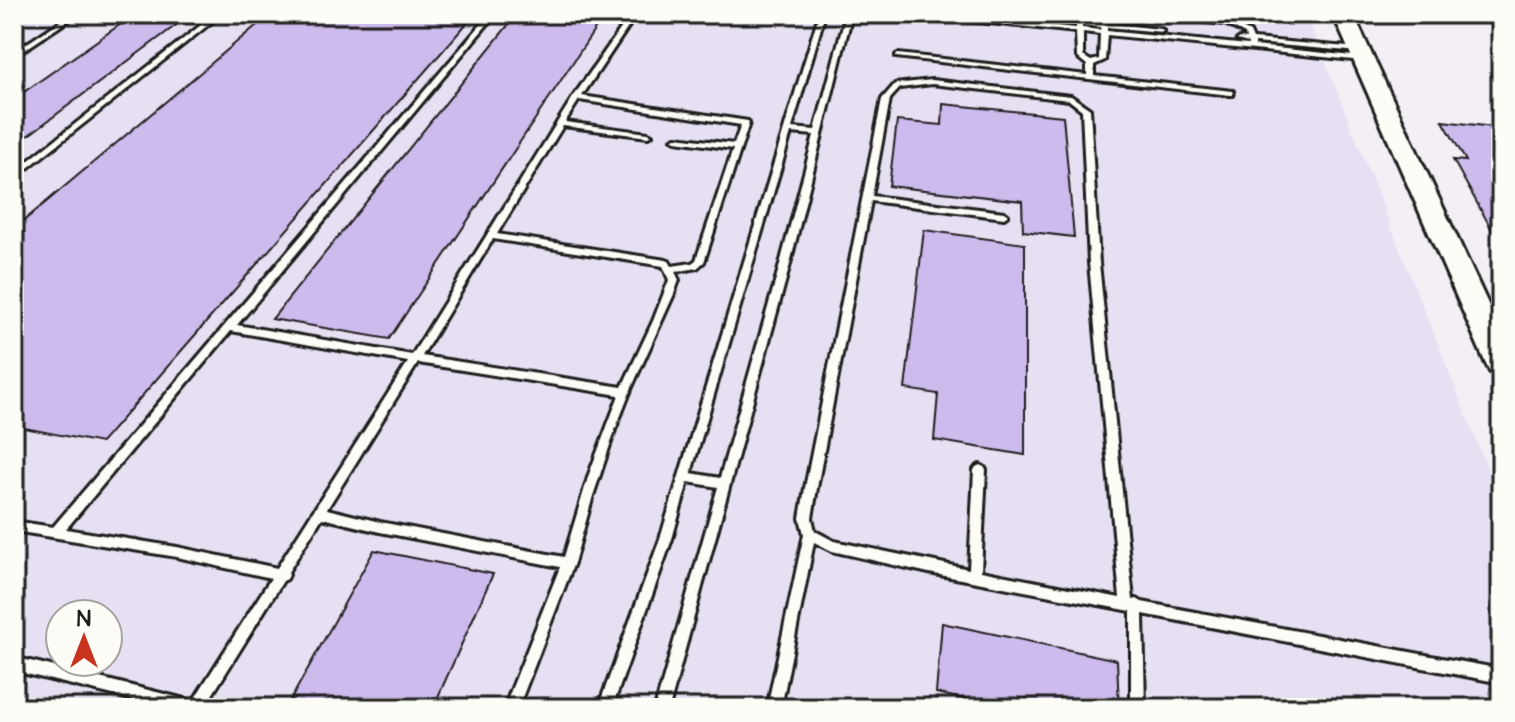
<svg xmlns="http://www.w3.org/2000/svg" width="1515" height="722" viewBox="0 0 1515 722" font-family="'Architects Daughter',sans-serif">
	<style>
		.built { fill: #e7dff2; fill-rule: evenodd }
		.building { fill: #ccbbec; stroke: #1c1c1c; stroke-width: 2 }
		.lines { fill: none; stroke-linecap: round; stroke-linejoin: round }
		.lane-casing { stroke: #1c1c1c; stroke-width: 6 }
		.secondary-casing { stroke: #1c1c1c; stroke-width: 6 }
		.lane { fill: #fdfcf7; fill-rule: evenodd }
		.secondary { fill: #fdfcf7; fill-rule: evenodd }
	</style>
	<rect width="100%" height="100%" fill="#f3eff5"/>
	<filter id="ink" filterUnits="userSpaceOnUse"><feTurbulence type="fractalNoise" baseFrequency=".0125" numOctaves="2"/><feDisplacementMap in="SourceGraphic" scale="16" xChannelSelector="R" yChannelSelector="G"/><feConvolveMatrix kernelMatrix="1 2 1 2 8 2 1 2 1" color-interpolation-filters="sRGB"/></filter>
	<g filter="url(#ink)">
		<path class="built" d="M14,14H1306L1501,503V708H14ZM60,614H108V662H60Z"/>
		<g class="building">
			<polygon points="135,14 191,14 14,146 14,99"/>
			<polygon points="270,14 475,14 101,443 14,426 14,229"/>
			<polygon points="517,14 605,14 389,339 272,319"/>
			<polygon points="943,104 1063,116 1074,237 1023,231 1022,201 889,186 897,121 942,125"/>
			<polygon points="1443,121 1501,128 1501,246 1453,160 1466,161"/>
			<polygon points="924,230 1025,244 1025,455 934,440 938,394 905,389"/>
			<polygon points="374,550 493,574 433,708 286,708"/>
			<polygon points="942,623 1117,660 1119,708 1002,708 936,693"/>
		</g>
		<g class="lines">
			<defs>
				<g id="lane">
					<polygon points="71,14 78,14 14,57 14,52"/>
					<polygon points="215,14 222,14 14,179 14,172"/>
					<path d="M490,14H496L237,325L412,355L573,97L631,14H637L582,96L748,121L749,123L704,262L697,268L675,272L679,280L674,294L632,387L615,430L593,496L574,563L518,708H504L560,567L380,532L322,518L288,572L289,575L287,579L283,581L204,708H167L14,671V657L193,701L271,578L177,557L14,531V521L53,527ZM579,100L741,125L734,144L676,137L672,139L676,141L733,149L696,260L692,263L672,266L669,261L666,260L497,234L563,126L648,137L652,135L648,133L565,122ZM493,239L663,266L669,280L653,321L622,387L422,356ZM231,331L408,362L277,568L177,547L66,529ZM418,363L619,395L589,474L564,557L380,522L327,509Z"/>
					<path d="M819,14H825L792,128L815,130L846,14H852L789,268L669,708H655L718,487L688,482L672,539L612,708H598L660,539ZM791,133L814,135L779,268L720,478L691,473Z"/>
					<path d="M920,14H942L1076,28V24L996,16L993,14H1015L1161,29L1163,30V32L1107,27V31L1248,45V43L1237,40L1240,38L1246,39L1245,34L1225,24L1152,16L1149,14H1170L1226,20L1250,32L1253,39L1360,48L1363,50L1360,52L1255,43V46L1363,57L1366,59L1363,61L1107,35L1105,60L1094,65V76L1233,91V95H1230L896,57V55L898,54L1087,75V65L1077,57L1076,32L923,16ZM1082,25L1101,27L1100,30L1082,28ZM1083,32L1100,34L1099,59L1091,61L1083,56Z"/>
					<path d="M932,80L1071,96L1090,109L1099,263L1133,600L1137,599L1142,602L1501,669V683L1143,614L1145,708H1131V611L929,573L832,551L814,542L781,708H767L804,534L800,518L805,488L882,99L895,84ZM932,84L1069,100L1082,110L1089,263L1120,598L981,571L986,470L984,467L980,465L976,467L974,470L969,569L834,541L815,531L812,518L817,488L871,201L1004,218L1008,215L1004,212L872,196L890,99L900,88Z"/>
				</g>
				<polygon id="secondary" points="1333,14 1353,14 1501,332 1501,376 1490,372 1486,364"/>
			</defs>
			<use href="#lane" class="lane-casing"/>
			<use href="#secondary" class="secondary-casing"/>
			<use href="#lane" class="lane"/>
			<use href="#secondary" class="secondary"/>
		</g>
	</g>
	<rect width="1515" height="722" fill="none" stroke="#fdfcf7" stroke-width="48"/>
	<rect x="24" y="24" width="1467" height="674" fill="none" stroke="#1c1c1c" stroke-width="3" filter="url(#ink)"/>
	<g transform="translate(84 638)"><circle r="38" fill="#fdfcf7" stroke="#a3a29f" stroke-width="2"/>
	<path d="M0-6L14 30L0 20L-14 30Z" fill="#c8321e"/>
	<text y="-12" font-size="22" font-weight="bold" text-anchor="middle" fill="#1c1c1c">N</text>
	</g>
</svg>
